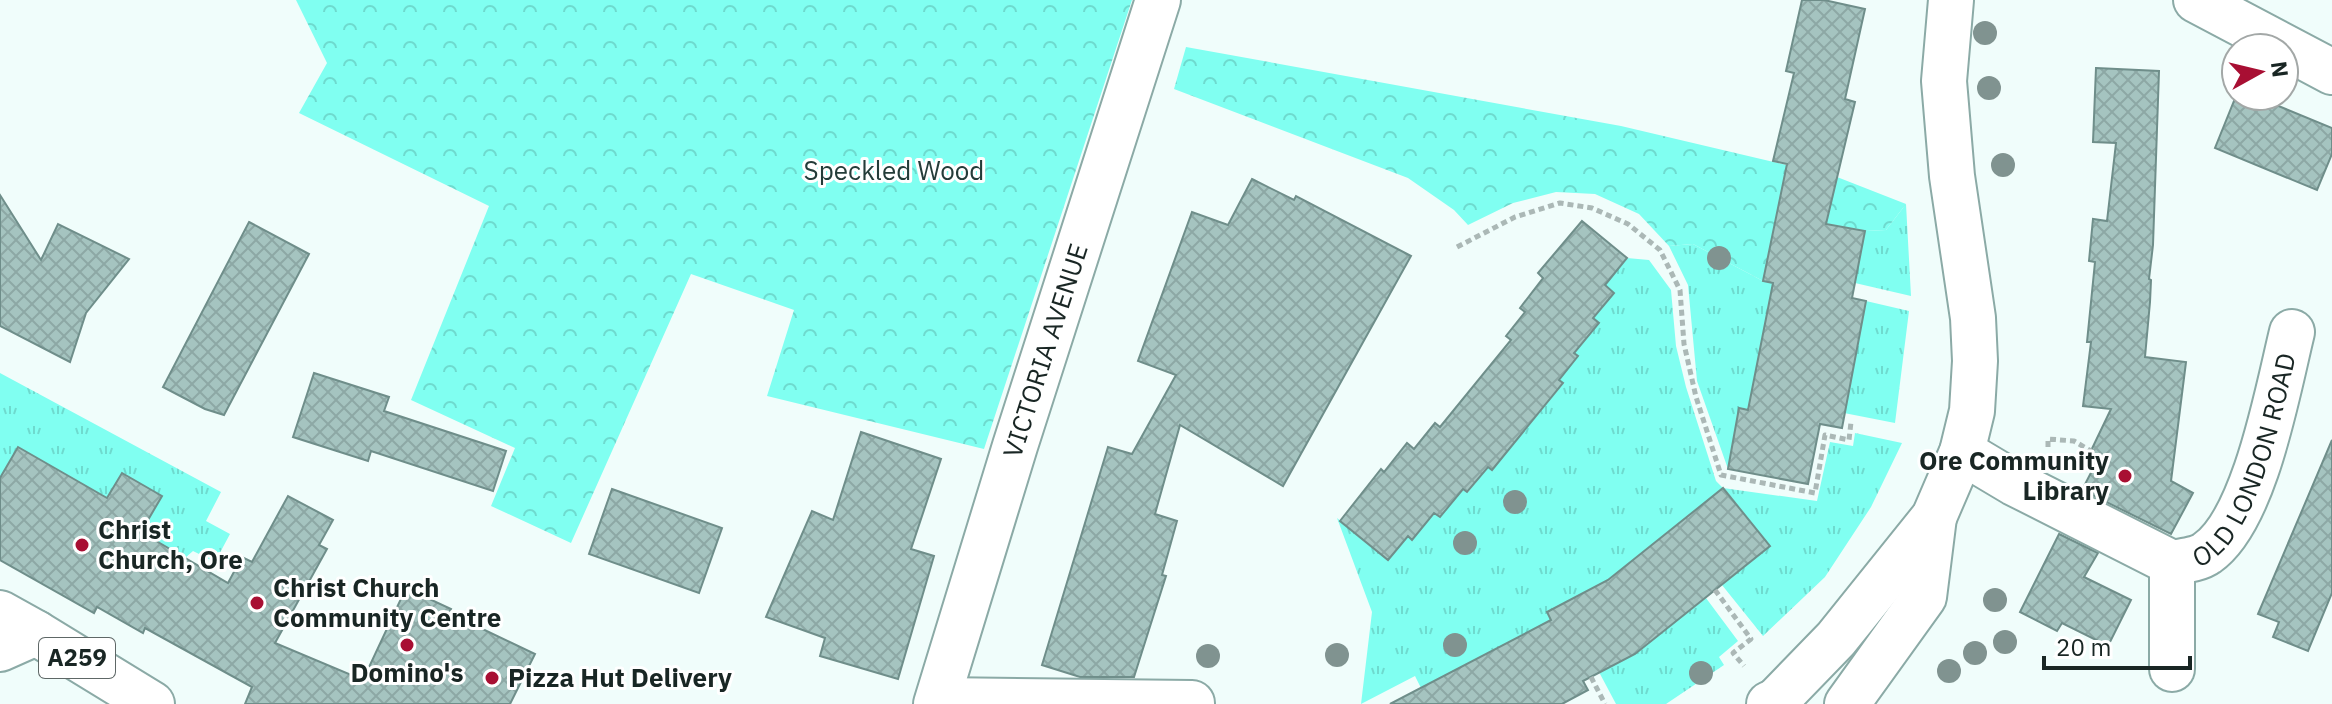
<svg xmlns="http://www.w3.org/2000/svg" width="2332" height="704" viewBox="0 0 2332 704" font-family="'IBM Plex Sans',sans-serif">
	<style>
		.grass { fill: url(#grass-tufts) }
		.forest { fill: url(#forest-crowns) }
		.building { fill: url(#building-cross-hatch); stroke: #6f8e8a; stroke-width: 2 }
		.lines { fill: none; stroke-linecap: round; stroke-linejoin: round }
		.minor-casing { stroke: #8baaa6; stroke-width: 48 }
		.major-casing { stroke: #8baaa6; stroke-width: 48 }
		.highway-casing { stroke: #8baaa6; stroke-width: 48 }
		.path { stroke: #abb8b6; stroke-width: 5; stroke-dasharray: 6 4; stroke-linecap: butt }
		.minor { stroke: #fff; stroke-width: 44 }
		.major { stroke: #fff; stroke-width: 44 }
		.highway { stroke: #fff; stroke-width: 44 }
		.tree { fill: #809390 }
		.poi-dot { fill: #a80f33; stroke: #fff; stroke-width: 3 }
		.labels { text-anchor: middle; stroke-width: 6; stroke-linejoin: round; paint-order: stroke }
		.shield { fill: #fff; stroke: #5e6766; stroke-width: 2 }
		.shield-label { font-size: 24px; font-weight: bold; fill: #192624 }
		.park-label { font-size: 26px; fill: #243c39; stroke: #fff }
		.street-label { font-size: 26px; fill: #192624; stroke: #fff }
		.poi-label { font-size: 26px; font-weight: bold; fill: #192624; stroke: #fff; text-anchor: start }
	</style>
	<defs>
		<pattern id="grass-tufts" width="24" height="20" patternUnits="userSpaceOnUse" patternTransform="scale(2)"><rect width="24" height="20" fill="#80fff1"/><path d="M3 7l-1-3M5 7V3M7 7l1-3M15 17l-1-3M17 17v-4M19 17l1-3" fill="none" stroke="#6edace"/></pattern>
		<pattern id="forest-crowns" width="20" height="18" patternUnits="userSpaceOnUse" patternTransform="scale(2)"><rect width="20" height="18" fill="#80fff1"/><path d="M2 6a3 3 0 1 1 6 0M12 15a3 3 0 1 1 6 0" fill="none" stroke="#6edace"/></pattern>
		<pattern id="building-cross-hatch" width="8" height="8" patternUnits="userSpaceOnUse" patternTransform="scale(2)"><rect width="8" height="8" fill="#a5c4c0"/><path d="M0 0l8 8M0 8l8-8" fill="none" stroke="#8da8a5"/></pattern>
	</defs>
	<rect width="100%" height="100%" fill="#f0fdfb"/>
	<g class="grass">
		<polygon points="1906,204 1911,296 1855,283 1865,231 1886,230"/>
		<polygon points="1693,244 1763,281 1773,283 1748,410 1739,409 1728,469 1697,381 1688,285 1669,246"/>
		<polygon points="1627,258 1649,260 1671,290 1676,346 1686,387 1716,481 1723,488 1817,501 1830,442 1853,446 1855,433 1902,443 1871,507 1825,577 1763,636 1722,585 1770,546 1724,488 1614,575 1660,634 1706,598 1738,641 1719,657 1724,665 1666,704 1616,704 1599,672 1643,649 1607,580 1548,612 1551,620 1421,688 1415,676 1361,704 1372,612 1337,518 1388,560 1408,536 1412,539 1434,513 1440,517 1463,489 1468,492 1488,467 1492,470 1563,384 1559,380 1578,356 1574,353 1599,323 1593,318 1614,293 1605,285"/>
		<polygon points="1866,301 1909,311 1895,423 1844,413"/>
		<polygon points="0,373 221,492 206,521 230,534 215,562 193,551 185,558 141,532 161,496 122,473 107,498 18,448 0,478"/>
	</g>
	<g class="forest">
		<polygon points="296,0 1132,0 984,449 767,396 794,310 691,274 571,543 491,506 515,448 411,400 489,206 299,113 327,63"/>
		<polygon points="1186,47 1621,126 1837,177 1906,204 1886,230 1865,231 1777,214 1763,281 1693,244 1669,246 1639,214 1595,194 1556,192 1513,203 1468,225 1454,210 1408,178 1174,89"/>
	</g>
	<g class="building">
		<polygon points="1802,0 1824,0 1865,9 1845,99 1855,102 1826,224 1865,231 1852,298 1866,301 1842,428 1820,424 1808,484 1728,469 1739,408 1748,410 1773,283 1763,281 1787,164 1773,161 1794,73 1786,71"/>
		<polygon points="2096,68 2159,71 2153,245 2149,279 2151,280 2150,302 2145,357 2186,362 2171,481 2193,493 2171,534 2082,490 2096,463 2087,459 2111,409 2083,406 2091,342 2087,342 2095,262 2089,261 2093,219 2107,221 2116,143 2093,142"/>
		<polygon points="2236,96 2254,96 2332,128 2332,154 2317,190 2215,148"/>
		<polygon points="1252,179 1294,200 1296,196 1411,256 1283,486 1180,425 1155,514 1177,521 1162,575 1166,576 1134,677 1080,677 1042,665 1108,447 1132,454 1176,375 1138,361 1192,212 1228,225"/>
		<polygon points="0,195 41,260 58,224 129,259 86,313 70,362 0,326"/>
		<polygon points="1582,221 1627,258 1605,285 1614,293 1593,318 1599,323 1574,353 1578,356 1559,380 1563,383 1492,470 1488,467 1467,492 1463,489 1440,517 1434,513 1412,540 1408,536 1388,560 1340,521 1381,469 1384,472 1407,443 1414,449 1435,423 1440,427 1511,340 1506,336 1525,312 1520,308 1543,278 1538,273"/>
		<polygon points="249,222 309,254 224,415 205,409 163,387"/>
		<polygon points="314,373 389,397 384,411 506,451 493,491 371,451 368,461 293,437"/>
		<polygon points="861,432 941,459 911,549 934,556 898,679 820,656 825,638 766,617 812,511 833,520"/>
		<polygon points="2332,440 2332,593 2308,651 2273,637 2279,622 2258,614"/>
		<polygon points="18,447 107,498 122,473 162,496 141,532 228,583 242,557 252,562 288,496 333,520 319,545 327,549 275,643 363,680 406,588 451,609 449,613 535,654 510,704 245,704 252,687 145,628 143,633 97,607 94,613 0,560 0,478"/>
		<polygon points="1723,488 1770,546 1635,654 1583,681 1588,690 1562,704 1390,704 1551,620 1547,612 1608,580"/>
		<polygon points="612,489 722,528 699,593 589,554"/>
		<polygon points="2059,534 2098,553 2084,577 2131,600 2108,646 2062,623 2057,631 2020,612"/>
	</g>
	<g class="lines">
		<defs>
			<g id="minor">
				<polyline points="2196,0 2332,72"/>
				<path id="s1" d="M1962,452L2014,483L2172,563C2183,561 2199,559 2207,553C2255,520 2278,389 2292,332"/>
				<polyline points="2172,563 2172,669"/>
				<polyline points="0,649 36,633"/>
				<polyline points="938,700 1192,703"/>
				<path id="s2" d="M936,704L1015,446L1158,0"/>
			</g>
			<polyline id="major" points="1773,704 1836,639 1934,517 1962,452 1972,411 1975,361 1973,318 1952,176 1944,81 1951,0"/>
			<g id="highway">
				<polyline points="0,613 36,633 152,704"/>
				<polyline points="1769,704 1776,701"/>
				<polyline points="1847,704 1924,597 1934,517"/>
			</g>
		</defs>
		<use href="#minor" class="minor-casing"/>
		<use href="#major" class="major-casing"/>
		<use href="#highway" class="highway-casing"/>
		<g class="path">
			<polyline points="1457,247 1515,217 1560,203 1592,208 1628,224 1660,250 1680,290 1684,344 1696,397 1721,475 1815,493 1825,435 1849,440 1851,422"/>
			<polyline points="2048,447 2048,439 2074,441 2091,451"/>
			<polyline points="1715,590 1751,639 1733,653 1744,666"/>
			<polyline points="1591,677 1605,704"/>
		</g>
		<use href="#minor" class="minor"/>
		<use href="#major" class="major"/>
		<use href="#highway" class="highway"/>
	</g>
	<g class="tree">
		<circle cx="1985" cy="33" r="12"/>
		<circle cx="1989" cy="88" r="12"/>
		<circle cx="2003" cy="165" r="12"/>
		<circle cx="1719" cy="258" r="12"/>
		<circle cx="1515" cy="502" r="12"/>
		<circle cx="1465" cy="543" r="12"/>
		<circle cx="1995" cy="600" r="12"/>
		<circle cx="2005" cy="642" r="12"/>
		<circle cx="1455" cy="645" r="12"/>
		<circle cx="1975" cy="653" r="12"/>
		<circle cx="1337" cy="655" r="12"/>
		<circle cx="1208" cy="656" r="12"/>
		<circle cx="1949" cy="671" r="12"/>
		<circle cx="1701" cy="673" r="12"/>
	</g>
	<g class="poi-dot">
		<circle cx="2125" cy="476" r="8"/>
		<circle cx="82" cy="545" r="8"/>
		<circle cx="257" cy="603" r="8"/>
		<circle cx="407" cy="645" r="8"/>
		<circle cx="492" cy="678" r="8"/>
	</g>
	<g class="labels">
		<rect class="shield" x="39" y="638" width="76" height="40" rx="6"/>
		<g class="shield-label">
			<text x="77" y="666">A259</text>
		</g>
		<g class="park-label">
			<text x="894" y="180">Speckled Wood</text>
		</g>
		<g class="street-label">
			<text dy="9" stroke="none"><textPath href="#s2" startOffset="370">VICTORIA AVENUE</textPath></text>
			<text dy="9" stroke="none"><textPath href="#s1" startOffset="376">OLD LONDON ROAD</textPath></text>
		</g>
		<g class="poi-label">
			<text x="2109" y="470" text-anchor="end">Ore Community<tspan x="2109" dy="30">Library</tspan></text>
			<text x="98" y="539">Christ<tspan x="98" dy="30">Church, Ore</tspan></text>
			<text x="273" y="597">Christ Church<tspan x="273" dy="30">Community Centre</tspan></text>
			<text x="407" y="682" text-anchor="middle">Domino's</text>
			<text x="508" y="687">Pizza Hut Delivery</text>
		</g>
	</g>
	<g transform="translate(2260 72) rotate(82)"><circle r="38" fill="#ffffff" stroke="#a3a8a7" stroke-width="2"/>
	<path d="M0-6L14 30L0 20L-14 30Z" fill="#a80f33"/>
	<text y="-12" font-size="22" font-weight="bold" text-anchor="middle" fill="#192624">N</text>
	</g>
	<path d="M2044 656v12h146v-12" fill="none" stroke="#192624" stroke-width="4"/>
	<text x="2056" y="656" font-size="24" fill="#192624" stroke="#ffffff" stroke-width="6" paint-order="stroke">20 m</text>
</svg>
